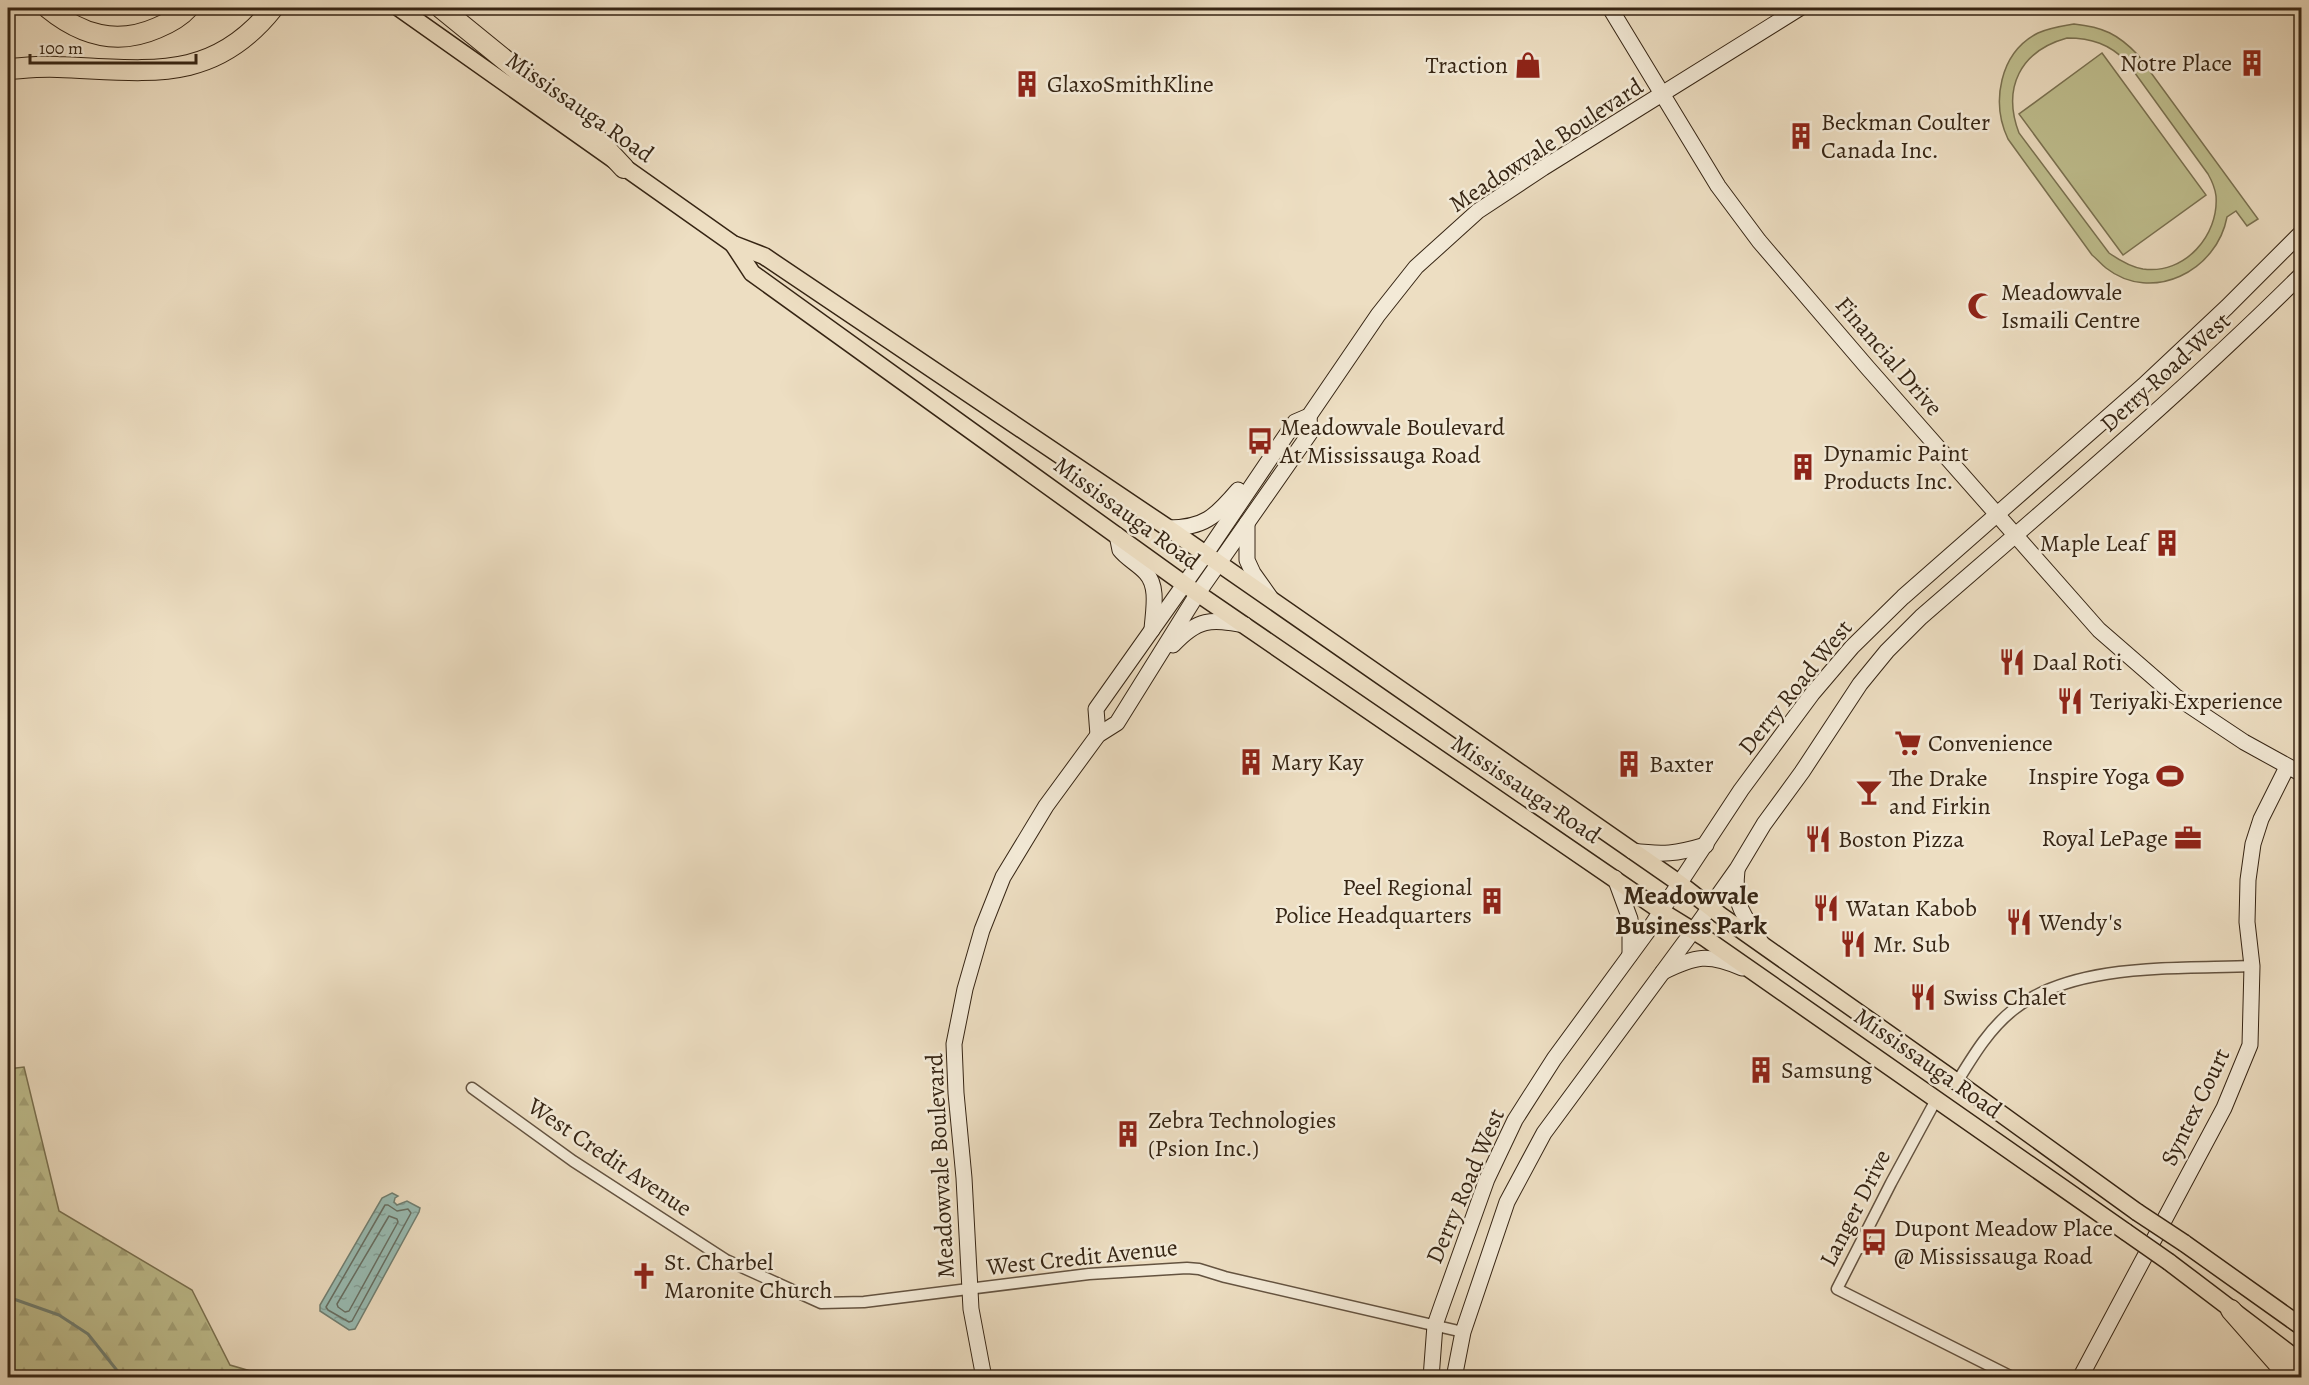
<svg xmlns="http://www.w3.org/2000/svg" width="2309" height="1385" viewBox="0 0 2309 1385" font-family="Alegreya,serif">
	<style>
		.forest { fill: url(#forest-firs); stroke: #7a7252; stroke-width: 1.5 }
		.pitch { fill: #bfbf8f; stroke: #7a7252; stroke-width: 1.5; fill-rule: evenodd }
		.water { fill: url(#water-ripples); stroke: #718073; stroke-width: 1.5 }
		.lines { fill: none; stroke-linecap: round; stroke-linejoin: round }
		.shore { stroke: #687064; stroke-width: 1.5 }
		.stream { stroke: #718073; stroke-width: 3 }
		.street-casing { stroke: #645340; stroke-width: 13 }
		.secondary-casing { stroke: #362514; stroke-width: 17 }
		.primary-casing { stroke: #362514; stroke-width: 19 }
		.highway-casing { stroke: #362514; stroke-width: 22 }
		.street { stroke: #f3ead7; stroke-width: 10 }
		.secondary { stroke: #f3ead7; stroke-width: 15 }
		.primary { stroke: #eddec2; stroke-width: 16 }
		.highway { stroke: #eddec2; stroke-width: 20 }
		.primary-bridge-casing { stroke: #362514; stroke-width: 19; stroke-linecap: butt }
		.primary-bridge { stroke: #eddec2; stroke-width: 16 }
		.labels { text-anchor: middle; stroke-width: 5; stroke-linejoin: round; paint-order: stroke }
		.poi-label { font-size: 24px; fill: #362514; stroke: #f3ead7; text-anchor: start }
		.street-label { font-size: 24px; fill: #362514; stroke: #f3ead7 }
		.neighbourhood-label { font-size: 26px; font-weight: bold; fill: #362514; stroke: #f3ead7 }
	</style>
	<defs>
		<pattern id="forest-firs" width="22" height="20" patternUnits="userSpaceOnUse" patternTransform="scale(1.5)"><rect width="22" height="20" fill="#bfbf8f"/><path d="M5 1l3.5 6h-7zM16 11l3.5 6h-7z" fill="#a5a47a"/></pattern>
		<pattern id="water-ripples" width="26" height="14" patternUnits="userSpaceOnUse" patternTransform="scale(1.5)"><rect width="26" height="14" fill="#99bcb3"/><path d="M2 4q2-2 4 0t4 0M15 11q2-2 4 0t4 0" fill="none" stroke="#84a199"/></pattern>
	</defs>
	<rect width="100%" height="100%" fill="#eddec2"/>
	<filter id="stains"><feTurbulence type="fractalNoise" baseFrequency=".00333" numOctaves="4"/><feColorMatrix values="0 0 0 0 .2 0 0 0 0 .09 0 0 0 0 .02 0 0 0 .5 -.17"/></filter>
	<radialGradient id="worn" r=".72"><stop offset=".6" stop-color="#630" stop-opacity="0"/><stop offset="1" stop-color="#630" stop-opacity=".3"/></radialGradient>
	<polygon class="forest" points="24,1067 59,1211 192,1290 230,1365 271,1377 8,1377 8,1069"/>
	<g class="pitch">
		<path d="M2074,24C2103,27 2118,34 2138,55L2258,219L2247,226L2236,211L2227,217C2217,271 2152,304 2106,268C2101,264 2097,259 2092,255L2008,139C1991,103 1999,53 2038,33C2049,28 2062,26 2074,24ZM2067,38C2091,38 2110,44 2127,62L2208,174C2212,181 2215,188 2216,196C2219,235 2185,275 2143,269C2131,267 2119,260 2109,253L2019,133C2002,88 2020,51 2067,38Z"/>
		<polygon points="2102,53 2206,195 2123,255 2019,114"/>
	</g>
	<polygon class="water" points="392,1193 398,1196 395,1198 394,1202 397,1205 407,1201 420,1208 419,1212 355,1329 349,1330 320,1311 320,1305 382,1198"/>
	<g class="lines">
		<g class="shore">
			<polygon points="385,1205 388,1205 397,1211 408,1209 411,1213 352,1321 349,1322 328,1310 326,1307"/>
			<polygon points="389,1216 397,1219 398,1222 349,1311 345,1312 338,1307 337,1304"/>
		</g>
		<polyline class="stream" points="8,1297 59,1315 88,1334 123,1378"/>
		<defs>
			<g id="street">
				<path d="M1957,1082C1973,1056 1989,1029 2013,1010C2074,962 2178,969 2252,966"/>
				<polyline points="472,1088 573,1161 726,1260 821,1303 864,1302 1089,1274 1187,1268 1199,1269 1225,1277 1463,1332"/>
				<polyline points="1937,1098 1891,1183 1837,1289 2014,1378"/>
			</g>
			<g id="secondary">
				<polyline points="1610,8 1718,186 1759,241 1867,367 2099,630 2175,696 2244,742 2302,774"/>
				<polyline points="1247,523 1247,560 1253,573 1270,597"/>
				<path d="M1168,528C1204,528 1215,517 1238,490"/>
				<path d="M1117,535L1120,550C1127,559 1138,564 1146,573C1159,587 1153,612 1152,630"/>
				<path d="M1173,645C1198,618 1210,619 1245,625"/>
				<polyline points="1098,735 1096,709 1205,555 1295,422 1309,416 1378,315 1416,267 1478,211 1543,168 1800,8"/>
				<path d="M1632,851C1663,855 1676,854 1706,845"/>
				<path d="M1737,870C1733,906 1744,915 1762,944"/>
				<polyline points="1615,878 1630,919 1630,955"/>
				<path d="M1663,972C1695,956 1708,953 1742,968"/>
				<polyline points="984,1378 971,1309 964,1178 956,1093 954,1044 965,989 982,930 1003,877 1046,806 1098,735 1117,723 1198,593 1310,433 1309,416"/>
				<polyline points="1431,1378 1435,1325 1442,1305 1487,1179 1515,1120 1554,1059 1650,928 1741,790 1812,694 1852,647 1903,597 2143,386 2227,307 2302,232"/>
				<path d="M1454,1378L1463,1332L1507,1202L1544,1133L1693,931L1737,869L1764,824L1802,772L1860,684L1887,651L1921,617C2050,505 2181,394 2302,274"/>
				<polyline points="2080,1378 2224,1108 2250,1045 2252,966 2247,922 2248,880 2253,844 2261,819 2287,767"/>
			</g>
			<g id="primary">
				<polyline points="399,8 733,244 764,256 1168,528 1679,883 1720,915 1957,1082 2137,1212"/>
				<polyline points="733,244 752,273 1184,584 1661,911 1705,938 2126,1232"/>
				<polyline points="2184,1243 2302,1327"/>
				<polyline points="2169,1262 2302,1363"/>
			</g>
			<g id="highway">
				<path d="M48,8C81,35 116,46 157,28C169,23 180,17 188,8"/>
				<polyline points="441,8 581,122 624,168"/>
				<path d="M8,69C24,68 41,66 58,67C146,70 212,85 273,8"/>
				<polyline points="2231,1310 2291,1378"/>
			</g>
		</defs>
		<use href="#street" class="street-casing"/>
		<use href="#secondary" class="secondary-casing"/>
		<use href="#primary" class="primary-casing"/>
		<use href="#highway" class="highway-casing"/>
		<use href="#street" class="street"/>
		<use href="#secondary" class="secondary"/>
		<use href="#primary" class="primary"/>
		<use href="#highway" class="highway"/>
		<defs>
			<g id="primary-bridge">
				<polyline points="2137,1212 2184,1243"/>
				<polyline points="2126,1232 2169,1262"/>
			</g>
		</defs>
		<use href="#primary-bridge" class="primary-bridge-casing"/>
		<use href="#primary-bridge" class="primary-bridge"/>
	</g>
	<defs>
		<symbol id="building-bare" viewBox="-9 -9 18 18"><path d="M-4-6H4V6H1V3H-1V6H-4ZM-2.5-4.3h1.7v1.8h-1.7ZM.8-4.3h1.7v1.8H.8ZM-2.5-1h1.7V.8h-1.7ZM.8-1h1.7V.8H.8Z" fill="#8f2418" stroke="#f3ead7" stroke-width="2.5" paint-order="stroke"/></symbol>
		<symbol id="shop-bare" viewBox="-9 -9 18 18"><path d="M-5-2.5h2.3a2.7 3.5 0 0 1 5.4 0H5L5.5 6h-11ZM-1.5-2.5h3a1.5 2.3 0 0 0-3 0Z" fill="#8f2418" stroke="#f3ead7" stroke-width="2.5" paint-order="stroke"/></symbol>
		<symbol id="mosque-bare" viewBox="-9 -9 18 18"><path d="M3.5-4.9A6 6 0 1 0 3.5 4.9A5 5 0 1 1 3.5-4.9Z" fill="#8f2418" stroke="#f3ead7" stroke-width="2.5" paint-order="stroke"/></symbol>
		<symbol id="bus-bare" viewBox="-9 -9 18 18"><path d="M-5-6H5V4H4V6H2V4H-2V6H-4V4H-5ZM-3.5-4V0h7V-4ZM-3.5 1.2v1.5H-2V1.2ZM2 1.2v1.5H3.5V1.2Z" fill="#8f2418" stroke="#f3ead7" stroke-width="2.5" paint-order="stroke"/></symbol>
		<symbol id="restaurant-bare" viewBox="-9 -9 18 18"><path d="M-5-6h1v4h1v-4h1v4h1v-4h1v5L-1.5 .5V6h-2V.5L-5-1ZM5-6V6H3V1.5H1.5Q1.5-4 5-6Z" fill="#8f2418" stroke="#f3ead7" stroke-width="2.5" paint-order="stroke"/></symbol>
		<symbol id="supermarket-bare" viewBox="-9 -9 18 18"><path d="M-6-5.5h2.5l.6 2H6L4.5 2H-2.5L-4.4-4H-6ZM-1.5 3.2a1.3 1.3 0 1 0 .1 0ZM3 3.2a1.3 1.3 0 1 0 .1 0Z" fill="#8f2418" stroke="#f3ead7" stroke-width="2.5" paint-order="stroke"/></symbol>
		<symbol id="stadium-bare" viewBox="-9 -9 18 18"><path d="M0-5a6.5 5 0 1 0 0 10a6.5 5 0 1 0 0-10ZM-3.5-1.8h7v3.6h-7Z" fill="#8f2418" stroke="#f3ead7" stroke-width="2.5" paint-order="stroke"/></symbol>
		<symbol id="bar-bare" viewBox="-9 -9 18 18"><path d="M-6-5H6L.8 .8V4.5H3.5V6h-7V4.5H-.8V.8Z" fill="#8f2418" stroke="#f3ead7" stroke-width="2.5" paint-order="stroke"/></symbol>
		<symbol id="office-bare" viewBox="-9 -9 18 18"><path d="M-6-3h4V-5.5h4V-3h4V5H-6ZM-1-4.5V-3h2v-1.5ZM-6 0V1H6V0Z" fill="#8f2418" stroke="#f3ead7" stroke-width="2.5" paint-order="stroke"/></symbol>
		<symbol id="church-bare" viewBox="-9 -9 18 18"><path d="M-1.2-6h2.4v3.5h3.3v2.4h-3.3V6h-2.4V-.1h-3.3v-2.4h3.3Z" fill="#8f2418" stroke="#f3ead7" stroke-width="2.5" paint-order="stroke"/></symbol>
	</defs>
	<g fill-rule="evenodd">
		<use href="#building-bare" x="2233" y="44" width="38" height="38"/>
		<use href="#shop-bare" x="1509" y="46" width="38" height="38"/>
		<use href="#building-bare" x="1008" y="65" width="38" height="38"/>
		<use href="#building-bare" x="1782" y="117" width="38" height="38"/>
		<use href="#mosque-bare" x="1962" y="287" width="38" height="38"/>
		<use href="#bus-bare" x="1241" y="422" width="38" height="38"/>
		<use href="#building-bare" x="1784" y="448" width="38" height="38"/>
		<use href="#building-bare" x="2148" y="524" width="38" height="38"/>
		<use href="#restaurant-bare" x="1993" y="643" width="38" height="38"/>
		<use href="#restaurant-bare" x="2051" y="682" width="38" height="38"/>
		<use href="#supermarket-bare" x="1889" y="724" width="38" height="38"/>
		<use href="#building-bare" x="1232" y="743" width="38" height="38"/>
		<use href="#building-bare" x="1610" y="745" width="38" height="38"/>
		<use href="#stadium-bare" x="2151" y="757" width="38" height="38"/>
		<use href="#bar-bare" x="1850" y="773" width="38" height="38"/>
		<use href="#office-bare" x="2169" y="819" width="38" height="38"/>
		<use href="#restaurant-bare" x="1799" y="820" width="38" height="38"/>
		<use href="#building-bare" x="1473" y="882" width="38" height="38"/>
		<use href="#restaurant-bare" x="1807" y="889" width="38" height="38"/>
		<use href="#restaurant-bare" x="2000" y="903" width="38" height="38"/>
		<use href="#restaurant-bare" x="1834" y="925" width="38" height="38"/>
		<use href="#restaurant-bare" x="1904" y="978" width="38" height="38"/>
		<use href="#building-bare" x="1742" y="1051" width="38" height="38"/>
		<use href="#building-bare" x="1109" y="1115" width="38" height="38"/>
		<use href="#bus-bare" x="1855" y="1223" width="38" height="38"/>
		<use href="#church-bare" x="625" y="1257" width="38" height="38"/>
	</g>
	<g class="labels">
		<g class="poi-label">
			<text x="2232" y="71" text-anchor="end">Notre Place</text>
			<text x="1508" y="73" text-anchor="end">Traction</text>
			<text x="1047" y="92">GlaxoSmithKline</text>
			<text x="1821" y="130">Beckman Coulter<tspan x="1821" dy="28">Canada Inc.</tspan></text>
			<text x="2001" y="300">Meadowvale<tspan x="2001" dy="28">Ismaili Centre</tspan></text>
			<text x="1280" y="435">Meadowvale Boulevard<tspan x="1280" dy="28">At Mississauga Road</tspan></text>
			<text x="1823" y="461">Dynamic Paint<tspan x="1823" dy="28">Products Inc.</tspan></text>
			<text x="2147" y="551" text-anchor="end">Maple Leaf</text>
			<text x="2032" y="670">Daal Roti</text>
			<text x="2090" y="709">Teriyaki Experience</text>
			<text x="1928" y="751">Convenience</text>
			<text x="1271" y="770">Mary Kay</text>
			<text x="1649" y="772">Baxter</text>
			<text x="2150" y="784" text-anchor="end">Inspire Yoga</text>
			<text x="1889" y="786">The Drake<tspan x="1889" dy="28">and Firkin</tspan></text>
			<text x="2168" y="846" text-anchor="end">Royal LePage</text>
			<text x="1838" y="847">Boston Pizza</text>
			<text x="1472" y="895" text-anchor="end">Peel Regional<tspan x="1472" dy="28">Police Headquarters</tspan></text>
			<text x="1846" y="916">Watan Kabob</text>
			<text x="2039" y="930">Wendy's</text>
			<text x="1873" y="952">Mr. Sub</text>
			<text x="1943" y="1005">Swiss Chalet</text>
			<text x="1781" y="1078">Samsung</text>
			<text x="1148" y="1128">Zebra Technologies<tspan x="1148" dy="28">(Psion Inc.)</tspan></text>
			<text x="1894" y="1236">Dupont Meadow Place<tspan x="1894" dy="28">@ Mississauga Road</tspan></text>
			<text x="664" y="1270">St. Charbel<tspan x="664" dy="28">Maronite Church</tspan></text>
		</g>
		<g class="street-label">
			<text transform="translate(580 107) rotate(35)" y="8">Mississauga Road</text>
			<text transform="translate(1546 145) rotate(-33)" y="8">Meadowvale Boulevard</text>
			<text transform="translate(1889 356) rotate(49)" y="8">Financial Drive</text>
			<text transform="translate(2165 372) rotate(-42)" y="8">Derry Road West</text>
			<text transform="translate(1127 513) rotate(36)" y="8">Mississauga Road</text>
			<text transform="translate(1795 687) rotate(-51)" y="8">Derry Road West</text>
			<text transform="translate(1526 789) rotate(34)" y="8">Mississauga Road</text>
			<text transform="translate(1928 1063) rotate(35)" y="8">Mississauga Road</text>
			<text transform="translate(2195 1107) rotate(-64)" y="8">Syntex Court</text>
			<text transform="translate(610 1157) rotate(34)" y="8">West Credit Avenue</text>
			<text transform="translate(940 1166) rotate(-93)" y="8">Meadowvale Boulevard</text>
			<text transform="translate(1465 1186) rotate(-67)" y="8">Derry Road West</text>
			<text transform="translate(1855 1208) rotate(-63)" y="8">Langer Drive</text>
			<text transform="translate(1082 1257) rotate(-6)" y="8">West Credit Avenue</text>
		</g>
		<g class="neighbourhood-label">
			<text x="1691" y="904">Meadowvale<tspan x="1691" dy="30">Business Park</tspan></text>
		</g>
	</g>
	<rect width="2309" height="1385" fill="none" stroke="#eddec2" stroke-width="30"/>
	<rect x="9" y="9" width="2291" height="1367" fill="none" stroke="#362514" stroke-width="3"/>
	<rect x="15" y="15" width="2279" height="1355" fill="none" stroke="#362514" stroke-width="1.5"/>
	<path d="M30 54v9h166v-9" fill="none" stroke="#362514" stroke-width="3"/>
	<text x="39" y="54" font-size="18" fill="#362514" stroke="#f3ead7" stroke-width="4.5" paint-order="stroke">100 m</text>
	<rect width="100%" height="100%" filter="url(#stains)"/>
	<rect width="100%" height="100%" fill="url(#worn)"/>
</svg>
